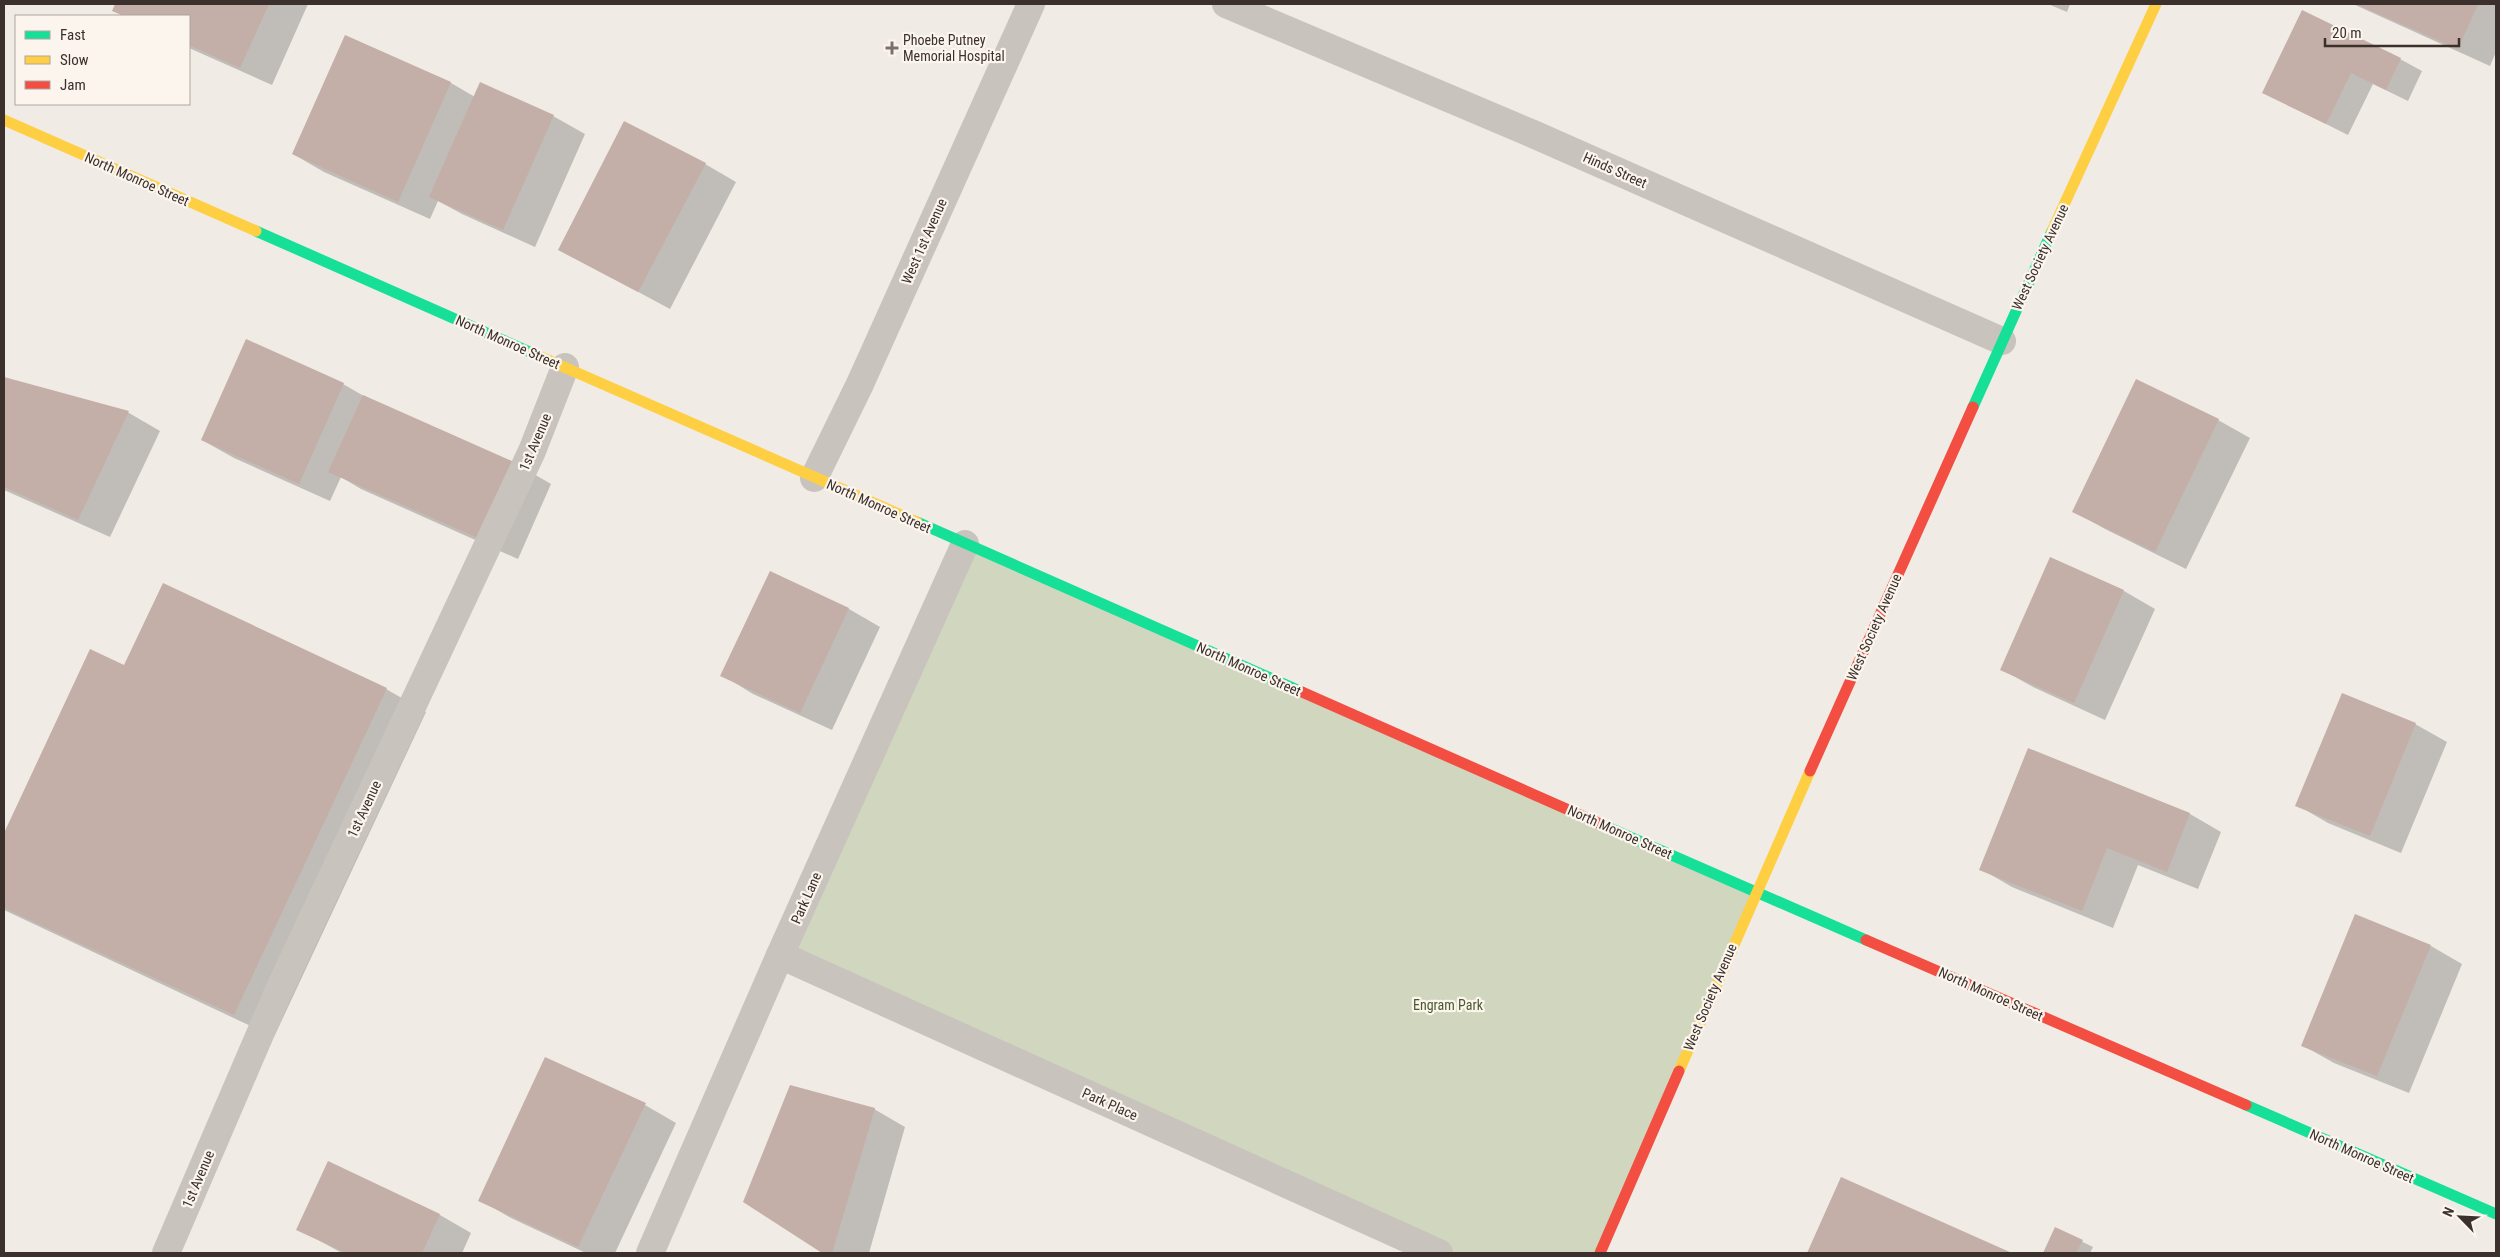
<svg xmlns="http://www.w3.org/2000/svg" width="2500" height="1257" viewBox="0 0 2500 1257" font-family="'Roboto Condensed',sans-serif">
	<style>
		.green { fill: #d1d6bf }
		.shadow { fill: #0003 }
		.building { fill: #c3afa7 }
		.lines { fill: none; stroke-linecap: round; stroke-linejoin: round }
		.street { stroke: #c9c3be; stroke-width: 28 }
		.fast { stroke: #16e098; stroke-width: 11 }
		.slow { stroke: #ffcf43; stroke-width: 11 }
		.jam { stroke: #f24e42; stroke-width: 11 }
		.poi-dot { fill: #7a716c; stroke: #fbf5ee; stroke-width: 2 }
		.labels { text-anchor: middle; stroke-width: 4.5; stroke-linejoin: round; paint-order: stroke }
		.poi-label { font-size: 14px; fill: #3b302b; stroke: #fbf5ee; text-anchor: start }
		.street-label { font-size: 14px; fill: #3b302b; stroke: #fbf5ee }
		.park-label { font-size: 14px; fill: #4a5a2e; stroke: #fbf5ee }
	</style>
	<rect width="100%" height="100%" fill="#f0ebe5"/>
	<polygon class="green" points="969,549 1752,892 1597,1253 1447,1253 788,952"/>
	<g class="shadow">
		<polygon points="116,4 308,4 272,85 189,48 189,16 123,16 113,10"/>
		<polygon points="2048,4 2070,4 2067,12"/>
		<polygon points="2353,4 2496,4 2496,52 2490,66"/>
		<polygon points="346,36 451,83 475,97 553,116 585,134 535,247 462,214 438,201 430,219 324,172 293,154"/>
		<polygon points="2400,59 2422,71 2408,101 2373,84 2348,135 2264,93"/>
		<polygon points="705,164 736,182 670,309 560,250"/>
		<polygon points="4,378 129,413 160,431 110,537 4,490"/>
		<polygon points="343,384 369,399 520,466 551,484 518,559 361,489 341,477 330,501 234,458 202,440"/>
		<polygon points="2218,420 2250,438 2186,569 2105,529 2073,511"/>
		<polygon points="770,572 849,609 880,627 832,730 753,694 722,675"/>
		<polygon points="2124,591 2155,609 2105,720 2033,687 2001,669"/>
		<polygon points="91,651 125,667 386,689 426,712 274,1037 4,910 4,836"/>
		<polygon points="2415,724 2447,742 2401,853 2328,823 2297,805"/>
		<polygon points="2029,750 2190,814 2221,832 2198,889 2138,865 2113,928 2012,887 1981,869"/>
		<polygon points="2431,946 2462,964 2409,1093 2334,1063 2302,1045"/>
		<polygon points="645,1105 676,1123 615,1253 586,1253 511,1218 480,1200"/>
		<polygon points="874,1109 905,1127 869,1253 824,1253 745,1201"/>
		<polygon points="329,1163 440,1215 471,1233 462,1253 342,1253 298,1229"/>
		<polygon points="1841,1178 2009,1253 1808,1253"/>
		<polygon points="2056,1229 2093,1247 2090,1253 2044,1253"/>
	</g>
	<g class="building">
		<polygon points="115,4 269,4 240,68 189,45 189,16 124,16 112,11"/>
		<polygon points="2356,4 2478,4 2458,49"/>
		<polygon points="2302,10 2401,58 2386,90 2351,73 2326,124 2262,93"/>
		<polygon points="345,35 451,82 398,202 292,154"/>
		<polygon points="480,82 554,115 503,230 429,197"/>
		<polygon points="624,121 706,163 638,292 558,250"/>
		<polygon points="246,339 344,383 299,484 201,440"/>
		<polygon points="4,377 129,411 78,520 4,487"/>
		<polygon points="2136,379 2219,419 2155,552 2072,512"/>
		<polygon points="363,395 521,465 487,542 328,472"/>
		<polygon points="2050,557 2124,590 2074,703 2000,670"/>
		<polygon points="770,571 849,608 800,713 720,676"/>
		<polygon points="163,583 387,688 234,1015 4,908 4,833 90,649 124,665"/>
		<polygon points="2342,693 2416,723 2370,836 2295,806"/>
		<polygon points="2028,748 2190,813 2167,872 2107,848 2082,911 1979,870"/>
		<polygon points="2355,914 2431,945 2377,1076 2301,1046"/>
		<polygon points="545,1057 646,1103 578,1247 478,1201"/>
		<polygon points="790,1085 875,1108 832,1253 822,1253 743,1202"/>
		<polygon points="328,1161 440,1214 422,1253 346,1253 296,1230"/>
		<polygon points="1841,1177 2012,1253 1807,1253"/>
		<polygon points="2055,1227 2083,1240 2076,1253 2043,1253"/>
	</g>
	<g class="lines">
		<g class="street">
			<polyline points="1226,4 1533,134 2002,341"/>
			<polyline points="814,478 860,384 1031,4"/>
			<polyline points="780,955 1439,1253"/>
			<polyline points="166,1253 279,990 532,451 565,367"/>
			<polyline points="650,1253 780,955 965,544"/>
		</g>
		<g class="fast">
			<polyline points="256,231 532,353"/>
			<polyline points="1973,407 2052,231"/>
			<polyline points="917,522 1302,692"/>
			<polyline points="1605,826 1866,940"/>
			<polyline points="2246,1105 2496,1214"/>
		</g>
		<g class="slow">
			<polyline points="4,120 256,231"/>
			<polyline points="2052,231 2156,4"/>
			<polyline points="532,353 917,522"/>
			<polyline points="1679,1071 1810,771"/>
		</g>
		<g class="jam">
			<polyline points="1302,692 1605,826"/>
			<polyline points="1810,771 1973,407"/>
			<polyline points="1866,940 2246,1105"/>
			<polyline points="1600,1253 1679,1071"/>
		</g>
	</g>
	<path class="poi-dot" d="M889.5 40.5h5v5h5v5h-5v5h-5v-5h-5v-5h5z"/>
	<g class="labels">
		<g class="poi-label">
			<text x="903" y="45">Phoebe Putney<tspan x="903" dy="16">Memorial Hospital</tspan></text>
		</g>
		<g class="street-label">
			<text transform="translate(1615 170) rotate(24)" y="5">Hinds Street</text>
			<text transform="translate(137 179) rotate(24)" y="5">North Monroe Street</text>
			<text transform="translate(924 241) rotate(-66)" y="5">West 1st Avenue</text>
			<text transform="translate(2040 257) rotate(-65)" y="5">West Society Avenue</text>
			<text transform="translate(508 342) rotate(24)" y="5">North Monroe Street</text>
			<text transform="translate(535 442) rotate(-67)" y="5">1st Avenue</text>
			<text transform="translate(879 506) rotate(24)" y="5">North Monroe Street</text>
			<text transform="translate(1874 627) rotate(-66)" y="5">West Society Avenue</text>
			<text transform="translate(1249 669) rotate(24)" y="5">North Monroe Street</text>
			<text transform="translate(364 809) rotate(-65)" y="5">1st Avenue</text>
			<text transform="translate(1620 832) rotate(24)" y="5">North Monroe Street</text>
			<text transform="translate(806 898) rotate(-66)" y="5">Park Lane</text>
			<text transform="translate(1991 994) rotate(24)" y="5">North Monroe Street</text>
			<text transform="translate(1710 997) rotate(-67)" y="5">West Society Avenue</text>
			<text transform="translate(1110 1104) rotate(24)" y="5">Park Place</text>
			<text transform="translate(2362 1156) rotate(24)" y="5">North Monroe Street</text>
			<text transform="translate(198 1179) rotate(-67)" y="5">1st Avenue</text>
		</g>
		<g class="park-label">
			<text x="1448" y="1010">Engram Park</text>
		</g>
	</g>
	<rect width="2500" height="1257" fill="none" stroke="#3b302b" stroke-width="10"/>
	<rect x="15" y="15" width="175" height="90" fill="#fbf5ee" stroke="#aea6a0"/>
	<rect x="25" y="31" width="25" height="8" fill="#16e098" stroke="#aea6a0"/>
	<text x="60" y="40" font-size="15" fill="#3b302b">Fast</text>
	<rect x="25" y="56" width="25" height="8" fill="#ffcf43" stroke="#aea6a0"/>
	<text x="60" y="65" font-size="15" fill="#3b302b">Slow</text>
	<rect x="25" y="81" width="25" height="8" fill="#f24e42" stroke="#aea6a0"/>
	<text x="60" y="90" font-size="15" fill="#3b302b">Jam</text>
	<g transform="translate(2460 1217) rotate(294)" stroke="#fbf5ee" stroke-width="4" paint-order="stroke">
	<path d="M0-4L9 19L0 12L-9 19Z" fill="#3b302b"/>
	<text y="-8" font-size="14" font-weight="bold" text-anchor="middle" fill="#3b302b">N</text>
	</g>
	<path d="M2325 38v8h134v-8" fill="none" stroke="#3b302b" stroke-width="2.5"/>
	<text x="2332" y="38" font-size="15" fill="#3b302b" stroke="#fbf5ee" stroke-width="4" paint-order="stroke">20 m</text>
</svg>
